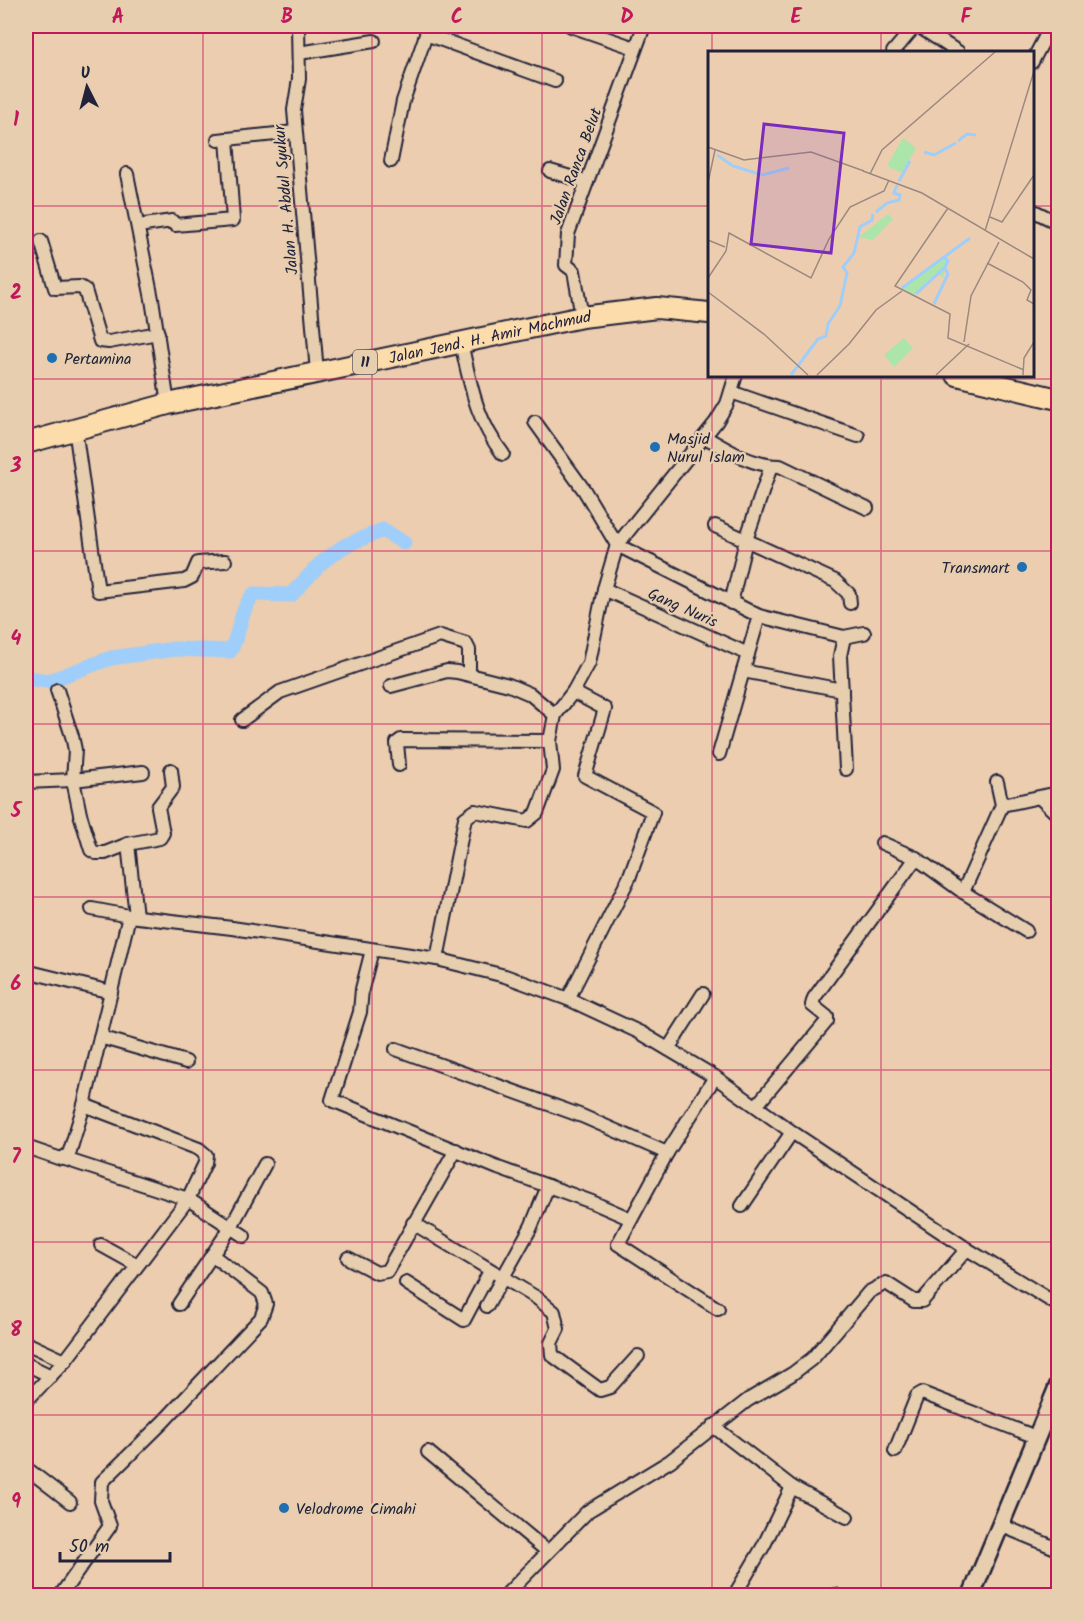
<svg xmlns="http://www.w3.org/2000/svg" width="1084" height="1621" viewBox="0 0 1084 1621" font-family="Kalam,sans-serif">
	<style>
		.lines { fill: none; stroke-linecap: round; stroke-linejoin: round }
		.canal { stroke: #9fcefa; stroke-width: 15 }
		.minor-casing { stroke: #22223b; stroke-width: 16 }
		.secondary-casing { stroke: #22223b; stroke-width: 21 }
		.trunk-casing { stroke: #22223b; stroke-width: 24 }
		.minor { stroke: #e7ceaf; stroke-width: 12 }
		.secondary { stroke: #e7ceaf; stroke-width: 16 }
		.trunk { stroke: #fddcac; stroke-width: 20 }
		.grid { fill: none; stroke: #c2185b; stroke-width: 1.5; stroke-opacity: 0.55 }
		.poi-dot { fill: #1f6fb2; stroke: #e7ceaf; stroke-width: 2 }
		.labels { text-anchor: middle; stroke-width: 4.5; stroke-linejoin: round; paint-order: stroke }
		.shield { fill: #e7ceaf; stroke: #5d565e; stroke-width: 1.5 }
		.shield-label { font-size: 15px; font-weight: bold; fill: #22223b }
		.street-label { font-size: 16px; fill: #22223b; stroke: #e7ceaf }
		.poi-label { font-size: 16px; fill: #22223b; stroke: #e7ceaf; text-anchor: start }
		.inset-river { fill: none; stroke: #9fcefa; stroke-width: 3 }
		.inset-road { fill: none; stroke: #9b8981; stroke-width: 1.5 }
		.view { fill: #7b2cbf; fill-opacity: 0.15; stroke: #7b2cbf; stroke-width: 3 }
		.inset-edge { fill: none; stroke: #22223b; stroke-width: 3 }
		.neatline { fill: none; stroke: #c2185b; stroke-width: 2 }
		.grid-label { font-size: 20px; text-anchor: middle; font-weight: bold; fill: #c2185b }
	</style>
	<rect width="100%" height="100%" fill="#eccdaf"/>
	<filter id="ink" filterUnits="userSpaceOnUse"><feTurbulence type="fractalNoise" baseFrequency=".0167" numOctaves="2"/><feDisplacementMap in="SourceGraphic" scale="12" xChannelSelector="R" yChannelSelector="G"/><feConvolveMatrix kernelMatrix="1 2 1 2 8 2 1 2 1" color-interpolation-filters="sRGB"/></filter>
	<g filter="url(#ink)">
		<g class="lines">
			<path class="canal" d="M26,678L49,681L111,658L175,649L230,651C241,632 239,611 254,594L291,595L321,563L344,546L383,530L404,543"/>
			<defs>
				<g id="minor">
					<polyline points="298,26 299,79 294,110 317,372"/>
					<polyline points="571,26 635,48"/>
					<polyline points="918,26 958,52"/>
					<polyline points="426,34 555,81"/>
					<polyline points="893,52 915,26"/>
					<polyline points="299,53 374,41"/>
					<polyline points="1032,62 1051,26"/>
					<polyline points="218,140 295,132"/>
					<polyline points="391,161 403,101 429,26"/>
					<polyline points="550,171 587,182"/>
					<polyline points="127,174 152,299 168,404"/>
					<polyline points="1032,210 1058,223"/>
					<polyline points="138,226 172,221 175,225 233,220 227,139"/>
					<polyline points="41,241 55,288 80,287 85,290 100,341 109,342 158,333"/>
					<polyline points="582,317 574,271 566,265 568,234 644,26"/>
					<path d="M461,343C471,385 475,418 503,454"/>
					<polyline points="731,392 858,436"/>
					<polyline points="535,422 584,490 617,545 759,616 844,637 864,633"/>
					<polyline points="75,428 98,591 184,581 192,577 198,563 225,561"/>
					<path d="M705,437C728,450 752,466 780,466L867,508"/>
					<polyline points="715,526 835,581 849,594 850,603"/>
					<polyline points="604,589 748,654"/>
					<polyline points="731,603 746,540 771,466"/>
					<polyline points="844,637 840,656 846,769"/>
					<polyline points="743,671 842,690"/>
					<polyline points="391,686 447,671 457,672 509,685 530,694 555,715"/>
					<polyline points="57,690 72,736 75,750 73,780 80,814 91,850 96,853 105,853 128,844 160,838 163,833 158,807 173,787 171,770"/>
					<polyline points="242,720 280,692 440,636 466,644 469,650 469,674"/>
					<polyline points="719,754 759,616"/>
					<polyline points="399,765 397,743 401,740 550,741"/>
					<polyline points="26,782 73,780 143,772"/>
					<polyline points="1040,798 1058,815"/>
					<polyline points="1002,805 1058,793"/>
					<polyline points="882,843 916,858 963,892 1026,931"/>
					<polyline points="128,844 136,916"/>
					<polyline points="963,892 1002,805 997,782"/>
					<polyline points="92,909 129,916 232,928 437,959 505,976 568,999 641,1033 715,1077 792,1132 967,1249 1058,1305"/>
					<polyline points="372,950 362,989 360,1012 332,1100 498,1168 592,1202 631,1219"/>
					<polyline points="437,959 465,818 475,811 527,821 537,813 553,770 550,741 555,715 573,692 589,663 604,589 617,545 716,422 727,404 736,375"/>
					<polyline points="26,971 111,992"/>
					<polyline points="568,999 629,878 653,812 585,776 605,709 573,692"/>
					<polyline points="100,1037 186,1062"/>
					<polyline points="396,1049 582,1116 667,1153"/>
					<polyline points="668,1049 703,994"/>
					<polyline points="715,1077 667,1153 618,1244 718,1309"/>
					<polyline points="757,1105 827,1021 827,1017 812,1005 814,998 916,858"/>
					<polyline points="26,1147 61,1159 69,1154 84,1105 129,916"/>
					<polyline points="65,1159 188,1199 244,1236"/>
					<polyline points="742,1206 792,1132"/>
					<polyline points="413,1223 537,1298 554,1312 558,1329 551,1343 552,1355 600,1390 610,1387 638,1356"/>
					<polyline points="101,1245 137,1265"/>
					<polyline points="348,1258 377,1273 387,1271 456,1150"/>
					<polyline points="406,1283 464,1320 490,1271"/>
					<polyline points="179,1304 231,1227 265,1164"/>
					<polyline points="487,1306 531,1227 548,1186"/>
					<polyline points="26,1343 65,1361"/>
					<polyline points="26,1364 51,1376"/>
					<polyline points="26,1401 65,1361 188,1199 205,1163 206,1155 199,1149 84,1105"/>
					<polyline points="713,1426 792,1487 847,1517"/>
					<polyline points="895,1451 917,1396 922,1393 1036,1437"/>
					<polyline points="428,1452 547,1551"/>
					<polyline points="26,1468 70,1502"/>
					<polyline points="1000,1525 1058,1549"/>
					<polyline points="835,1595 836,1596"/>
					<polyline points="60,1596 110,1526 101,1501 102,1482 163,1422 261,1318 266,1304 262,1293 212,1255"/>
					<polyline points="505,1596 588,1511 670,1461 748,1400 792,1374 813,1358 869,1292 886,1283 914,1301 922,1301 967,1249"/>
					<polyline points="734,1596 764,1545 792,1487"/>
				</g>
				<polyline id="secondary" points="971,1596 1058,1386"/>
				<g id="trunk">
					<polyline points="957,375 1058,399"/>
					<path id="s1" d="M26,443L168,404L582,317L657,308L709,313"/>
				</g>
			</defs>
			<use href="#minor" class="minor-casing"/>
			<use href="#secondary" class="secondary-casing"/>
			<use href="#trunk" class="trunk-casing"/>
			<use href="#minor" class="minor"/>
			<use href="#secondary" class="secondary"/>
			<use href="#trunk" class="trunk"/>
		</g>
	</g>
	<path class="grid" d="M203,26V1596M372,26V1596M542,26V1596M712,26V52M881,26V52M26,206H709M1032,206H1058M712,375V1596M881,375V1596M26,379H1058M26,551H1058M26,724H1058M26,897H1058M26,1070H1058M26,1242H1058M26,1415H1058"/>
	<g class="poi-dot">
		<circle cx="52" cy="358" r="6"/>
		<circle cx="655" cy="447" r="6"/>
		<circle cx="1022" cy="567" r="6"/>
		<circle cx="284" cy="1508" r="6"/>
	</g>
	<g class="labels">
		<rect class="shield" x="353" y="350" width="24" height="24" rx="4.5"/>
		<g class="shield-label">
			<text x="365" y="367">11</text>
		</g>
		<g class="street-label">
			<text transform="translate(575 166) rotate(-70)" y="6">Jalan Ranca Belut</text>
			<text transform="translate(285 200) rotate(-95)" y="6">Jalan H. Abdul Syukur</text>
			<text dy="6" stroke="none"><textPath href="#s1" startOffset="476">Jalan Jend. H. Amir Machmud</textPath></text>
			<text transform="translate(683 607) rotate(24)" y="6">Gang Nuris</text>
		</g>
		<g class="poi-label">
			<text x="64" y="364">Pertamina</text>
			<text x="667" y="444">Masjid<tspan x="667" dy="18">Nurul Islam</tspan></text>
			<text x="1010" y="573" text-anchor="end">Transmart</text>
			<text x="296" y="1514">Velodrome Cimahi</text>
		</g>
	</g>
	<g transform="translate(708 51)">
		<rect width="326" height="326" fill="#eccdaf"/>
		<path d="M195,87L208,97L194,122L179,115ZM236,208L240,210L235,226L227,223L206,245L193,237ZM196,287L205,297L186,316L176,304Z" fill="#abe5aa"/>
		<path d="M180,163L185,168L165,189L151,186Z" fill="#abe5aa"/>
		<path class="inset-river" d="M250,90L259,83L268,84M216,101L226,104L248,92M9,104L25,115L54,124L81,117M191,130L202,110M168,161L179,152L191,149L192,144L186,142L189,134M194,237L262,187M208,243L237,216L240,210L237,207M226,253L240,223L237,217M83,324L110,288L118,285L120,273L132,255L139,222L135,216L146,202L152,176L164,169L165,163"/>
		<path class="inset-road" d="M0,96L36,109L103,101L156,120M155,120L214,142L326,208M162,123L174,99L287,1M0,132L7,99M240,157L187,235L242,263L240,287L316,319M282,166L294,171L326,124M277,180L326,20M0,189L17,196M279,212L315,231L323,239L319,249L326,253M0,227L18,200L21,182L103,227L121,188L142,156L176,140L181,129M0,241L57,284L100,324M256,291L263,245L291,191M109,324L141,293L168,259L194,240M228,324L261,293M315,324L316,307L326,291"/>
		<path class="view" d="M56,73L136,82L123,202L43,193Z"/>
		<rect width="326" height="326" class="inset-edge"/>
	</g>
	<rect width="1084" height="1621" fill="none" stroke="#e7ceaf" stroke-width="66"/>
	<g transform="translate(87 87) rotate(354)" stroke="#e7ceaf" stroke-width="4.5" paint-order="stroke">
	<path d="M0-4.5L10 22L0 15L-10 22Z" fill="#22223b"/>
	<text y="-9" font-size="16" font-weight="bold" text-anchor="middle" fill="#22223b">U</text>
	</g>
	<path d="M60 1552v9h110v-9" fill="none" stroke="#22223b" stroke-width="3"/>
	<text x="69" y="1552" font-size="18" fill="#22223b" stroke="#e7ceaf" stroke-width="4.5" paint-order="stroke">50 m</text>
	<rect x="33" y="33" width="1018" height="1555" class="neatline"/>
	<g class="grid-label">
		<text x="118" y="23">A</text>
		<text x="287" y="23">B</text>
		<text x="457" y="23">C</text>
		<text x="627" y="23">D</text>
		<text x="796" y="23">E</text>
		<text x="966" y="23">F</text>
		<text x="16" y="126">1</text>
		<text x="16" y="299">2</text>
		<text x="16" y="472">3</text>
		<text x="16" y="645">4</text>
		<text x="16" y="817">5</text>
		<text x="16" y="990">6</text>
		<text x="16" y="1163">7</text>
		<text x="16" y="1336">8</text>
		<text x="16" y="1508">9</text>
	</g>
</svg>
